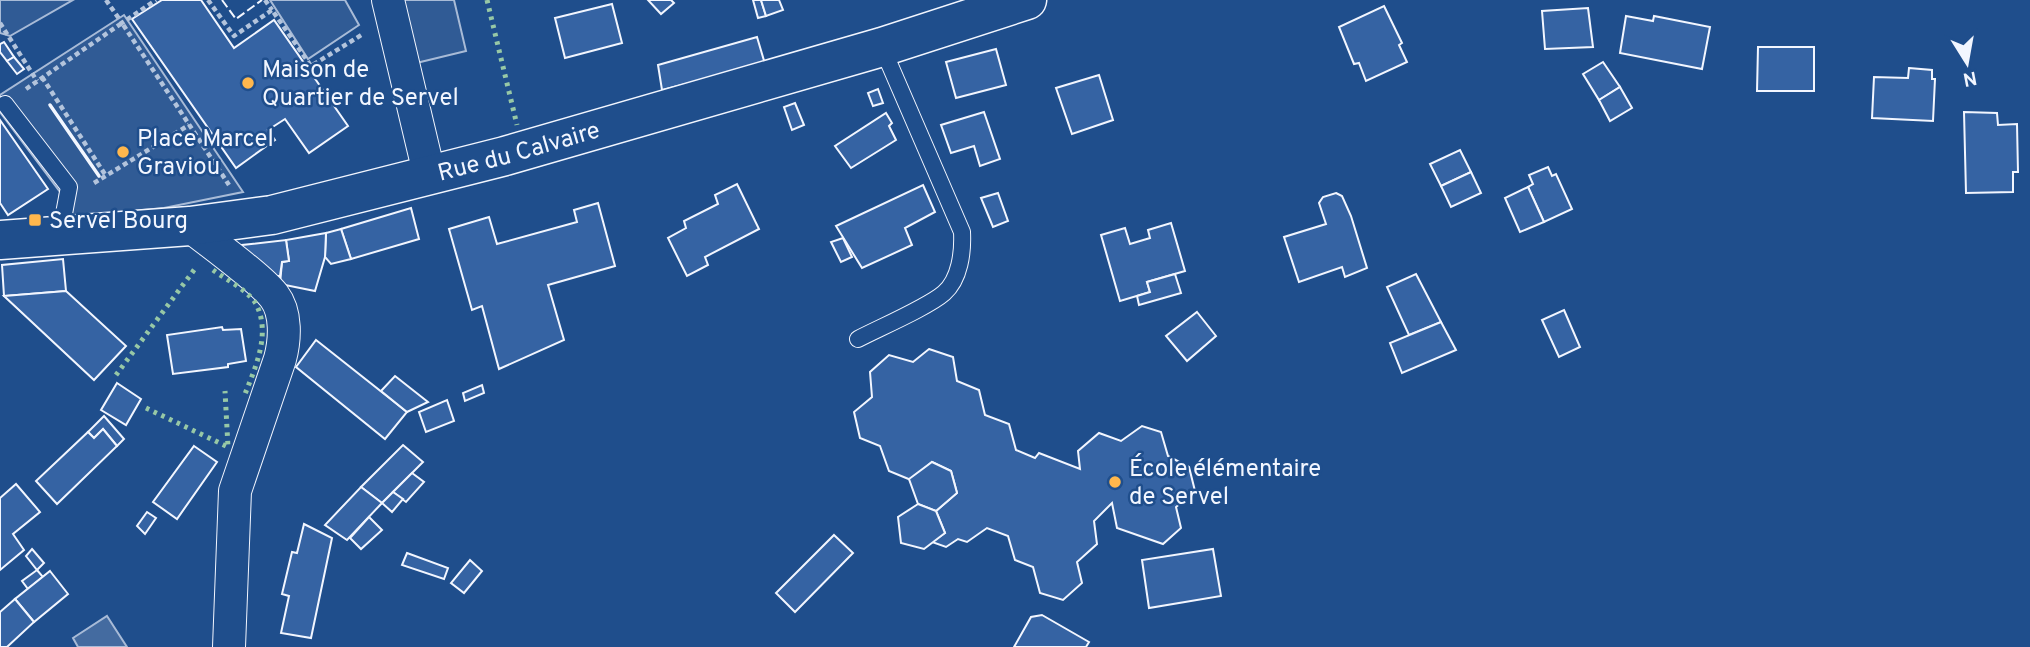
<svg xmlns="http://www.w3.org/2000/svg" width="2030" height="647" viewBox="0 0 2030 647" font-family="Overpass,sans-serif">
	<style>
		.built { fill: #305b95; stroke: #a8bbd7; stroke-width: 2 }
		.water { fill: #446ba0; stroke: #a8bbd7; stroke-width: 2 }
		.building { fill: #3563a3; stroke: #f2f6ff; stroke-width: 2 }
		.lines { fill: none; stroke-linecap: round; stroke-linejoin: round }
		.lane-casing { stroke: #f2f6ff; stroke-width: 18 }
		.street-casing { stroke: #f2f6ff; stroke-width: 34 }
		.secondary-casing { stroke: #f2f6ff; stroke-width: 41 }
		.path { stroke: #b3c4dc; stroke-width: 4.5; stroke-dasharray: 5 3.5; stroke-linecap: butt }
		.lane { stroke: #1f4e8c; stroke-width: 16 }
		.street { stroke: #1f4e8c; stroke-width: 32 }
		.secondary { stroke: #1f4e8c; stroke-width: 38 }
		.hedge { stroke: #97c8a6; stroke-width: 5; stroke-dasharray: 3.5 5; stroke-linecap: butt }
		.fence { stroke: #f2f6ff; stroke-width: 2; stroke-dasharray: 9 3.5; stroke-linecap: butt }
		.wall { stroke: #f2f6ff; stroke-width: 3.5 }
		.poi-dot { fill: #ffb74d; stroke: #1f4e8c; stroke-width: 2.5 }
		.labels { text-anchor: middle; stroke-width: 5; stroke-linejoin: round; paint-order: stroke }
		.poi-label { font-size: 24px; fill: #f2f6ff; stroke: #1f4e8c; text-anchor: start }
		.street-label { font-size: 24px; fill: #f2f6ff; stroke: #1f4e8c }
	</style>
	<rect width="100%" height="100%" fill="#1f4e8c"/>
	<g class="built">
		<polygon points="0,0 73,0 10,36 0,33"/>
		<polygon points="270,0 345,0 359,25 308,59"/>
		<polygon points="388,0 454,0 466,51 404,66"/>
		<polygon points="124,15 243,192 164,208 57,218 60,192 0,112 0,95"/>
	</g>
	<polygon class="water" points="107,616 127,647 78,647 73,638"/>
	<g class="building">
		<polygon points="162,0 201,0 234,48 274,20 348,126 309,153 285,119 268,130 275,140 236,168 132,19"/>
		<polygon points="648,0 671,0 674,3 661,14"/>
		<polygon points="753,0 761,0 766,16 758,18"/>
		<polygon points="761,0 779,0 783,10 766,16"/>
		<polygon points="612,4 622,43 565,58 555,18"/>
		<polygon points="1384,6 1402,43 1399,45 1407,62 1366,81 1359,63 1354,64 1339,27"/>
		<polygon points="1588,8 1593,47 1545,49 1542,11"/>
		<polygon points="1626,16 1653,21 1654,16 1710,27 1702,69 1620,53"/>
		<polygon points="757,37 765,64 662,90 658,65"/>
		<polygon points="4,42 14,57 7,61 0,52 0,44"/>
		<polygon points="1758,47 1814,47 1814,91 1757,91"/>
		<polygon points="996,49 1006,85 956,98 946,62"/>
		<polygon points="14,57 24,69 17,74 7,61"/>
		<polygon points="1603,62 1620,87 1599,100 1583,74"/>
		<polygon points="1909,68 1932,70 1932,79 1935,79 1933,121 1872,118 1874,77 1908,78"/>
		<polygon points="1099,75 1113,120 1072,134 1056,88"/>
		<polygon points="1620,87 1632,108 1610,121 1599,100"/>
		<polygon points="878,89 883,103 873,106 868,93"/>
		<polygon points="795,103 804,125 792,130 784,107"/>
		<polygon points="984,112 1000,159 980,166 974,146 951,153 941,125"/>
		<polygon points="1964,112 1997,113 1998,125 2017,124 2018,172 2013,172 2013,192 1966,193"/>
		<polygon points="886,113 892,123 889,126 896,140 851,168 835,146"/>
		<polygon points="0,120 48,189 8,215 0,203"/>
		<polygon points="1460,150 1471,172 1441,186 1430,164"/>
		<polygon points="1548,167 1552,176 1556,174 1572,209 1544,222 1528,187 1533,184 1529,175"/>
		<polygon points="1471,172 1481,193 1451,207 1441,186"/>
		<polygon points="737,184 759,229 705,257 708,265 687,276 668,238 686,228 684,221 718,204 715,195"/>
		<polygon points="923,185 935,212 905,228 912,245 862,268 836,226"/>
		<polygon points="1528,187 1544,222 1520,232 1505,198"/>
		<polygon points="998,193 1008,221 993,227 981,198"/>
		<polygon points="1336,193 1342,196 1351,216 1367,268 1345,277 1342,267 1299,282 1284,237 1326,224 1319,203 1323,197"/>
		<polygon points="598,203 615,266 548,285 564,340 499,369 482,306 472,310 449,229 489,217 497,244 577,222 574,210"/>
		<polygon points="411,208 419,239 351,259 341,229"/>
		<polygon points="1171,223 1185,271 1147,282 1150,292 1120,301 1101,235 1125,228 1130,244 1150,238 1148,230"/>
		<polygon points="341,229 351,259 331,264 325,257 326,233"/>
		<polygon points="326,233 325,257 315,291 280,284 282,262 289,261 286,240"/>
		<polygon points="843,238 852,257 841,262 831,242"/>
		<polygon points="286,240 289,261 282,262 280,276 267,276 240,252 242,245"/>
		<polygon points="63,259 66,291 4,296 2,265"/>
		<polygon points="1175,274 1181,293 1139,305 1137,296 1150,292 1147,282"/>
		<polygon points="1416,274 1441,322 1409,335 1387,287"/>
		<polygon points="66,291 126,346 94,380 4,296"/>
		<polygon points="1564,310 1580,347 1559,357 1542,320"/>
		<polygon points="1197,312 1216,336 1187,361 1166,336"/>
		<polygon points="1441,322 1456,350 1402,373 1390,343"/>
		<polygon points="222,327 223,330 241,329 246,361 228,364 228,367 173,374 167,335"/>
		<polygon points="316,340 407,412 385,439 296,367"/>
		<polygon points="929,349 953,357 957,381 979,390 985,415 1009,424 1016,450 1035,458 1039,453 1080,469 1078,451 1099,433 1121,441 1142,426 1161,432 1168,456 1189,467 1195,491 1176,507 1181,528 1163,544 1117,528 1112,503 1094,521 1097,544 1077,562 1082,583 1063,600 1040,593 1033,567 1015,560 1008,536 987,528 967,542 958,539 946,547 932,542 945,533 936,511 957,493 951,471 932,462 911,480 889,471 880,446 860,438 854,412 872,397 870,372 889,355 913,362"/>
		<polygon points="395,376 428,402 407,412 381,391"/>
		<polygon points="117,383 141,399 126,425 101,410"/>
		<polygon points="482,385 484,393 465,401 463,393"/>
		<polygon points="447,400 454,421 426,432 419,412"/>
		<polygon points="104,416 124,439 117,446 103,429 94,438 88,432"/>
		<polygon points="103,429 117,446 57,504 36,481 88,432 94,438"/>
		<polygon points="403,445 423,462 382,503 361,487"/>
		<polygon points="194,446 217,462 177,519 153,502"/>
		<polygon points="932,462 951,471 957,493 936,511 918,504 909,479"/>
		<polygon points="412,473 424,482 406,502 393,492"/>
		<polygon points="16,484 40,512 13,534 24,550 0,570 0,498"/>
		<polygon points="361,487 382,503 347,540 325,525"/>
		<polygon points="393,492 403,499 392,512 382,503"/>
		<polygon points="918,504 936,511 945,533 924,549 901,543 898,517"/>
		<polygon points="147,512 156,518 145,534 137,526"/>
		<polygon points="369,517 382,530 361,549 350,538"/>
		<polygon points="304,524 332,538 311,638 281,633 289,596 282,594 292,552 297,553"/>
		<polygon points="834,535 853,553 795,612 776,593"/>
		<polygon points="32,549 44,563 37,570 26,556"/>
		<polygon points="1213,549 1221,596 1149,608 1142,560"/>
		<polygon points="407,553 448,568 444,579 402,565"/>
		<polygon points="470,560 482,571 464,593 451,583"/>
		<polygon points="37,570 43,577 28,589 22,581"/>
		<polygon points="50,571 68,594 34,622 15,599"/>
		<polygon points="15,599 34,622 7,647 0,647 0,612"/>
		<polygon points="1042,615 1089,642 1086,647 1014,647 1031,617"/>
	</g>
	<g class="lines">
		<defs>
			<g id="lane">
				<polyline points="5,104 69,187 60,235"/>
				<path d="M858,339C879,328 928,307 944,293C960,279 963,252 962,232L882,47"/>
			</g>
			<g id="street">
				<polyline points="388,0 430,177"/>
				<path d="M190,226C211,243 259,277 274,296C287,313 285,340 280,359L235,491L229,647"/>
			</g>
			<g id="secondary">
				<path id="s1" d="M0,240L190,226L272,215L505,156L882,47L1027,0"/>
			</g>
		</defs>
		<use href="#lane" class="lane-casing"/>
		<use href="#street" class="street-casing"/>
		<use href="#secondary" class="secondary-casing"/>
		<g class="path">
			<polyline points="106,0 122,23 156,0"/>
			<polyline points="208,0 234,36 272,10 311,66 363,34"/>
			<polyline points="265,0 272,10"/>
			<polyline points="0,23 37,81"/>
			<polyline points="42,77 106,176"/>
			<polyline points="26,89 122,23 229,185"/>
			<polyline points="94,183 189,125"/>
		</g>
		<use href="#lane" class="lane"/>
		<use href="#street" class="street"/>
		<use href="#secondary" class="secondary"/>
		<g class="hedge">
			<polyline points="487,0 517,125"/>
			<path d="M213,270C225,279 249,291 256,304C271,333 256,366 245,394"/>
			<polyline points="116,375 197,266"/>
			<polyline points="146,408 228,447 225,391"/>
		</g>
		<polyline class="fence" points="222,0 236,19 262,0"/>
		<polyline class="wall" points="50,105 99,176"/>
	</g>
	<g class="poi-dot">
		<circle cx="248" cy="83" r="7"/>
		<circle cx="123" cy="152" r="7"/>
		<rect x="28" y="213" width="14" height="14" rx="3.5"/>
		<circle cx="1115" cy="482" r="7"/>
	</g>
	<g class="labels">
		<g class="poi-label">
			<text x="262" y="77">Maison de<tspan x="262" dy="28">Quartier de Servel</tspan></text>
			<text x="137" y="146">Place Marcel<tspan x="137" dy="28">Graviou</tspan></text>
			<text x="49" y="228">Servel Bourg</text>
			<text x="1129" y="476">École élémentaire<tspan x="1129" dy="28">de Servel</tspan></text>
		</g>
		<g class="street-label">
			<text dy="8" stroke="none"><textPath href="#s1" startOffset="528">Rue du Calvaire</textPath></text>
		</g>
	</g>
	<g transform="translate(1967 63) rotate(169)" stroke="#1f4e8c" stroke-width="5" paint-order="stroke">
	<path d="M0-5L12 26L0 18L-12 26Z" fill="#f2f6ff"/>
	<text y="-10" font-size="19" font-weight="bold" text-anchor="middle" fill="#f2f6ff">N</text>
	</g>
</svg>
